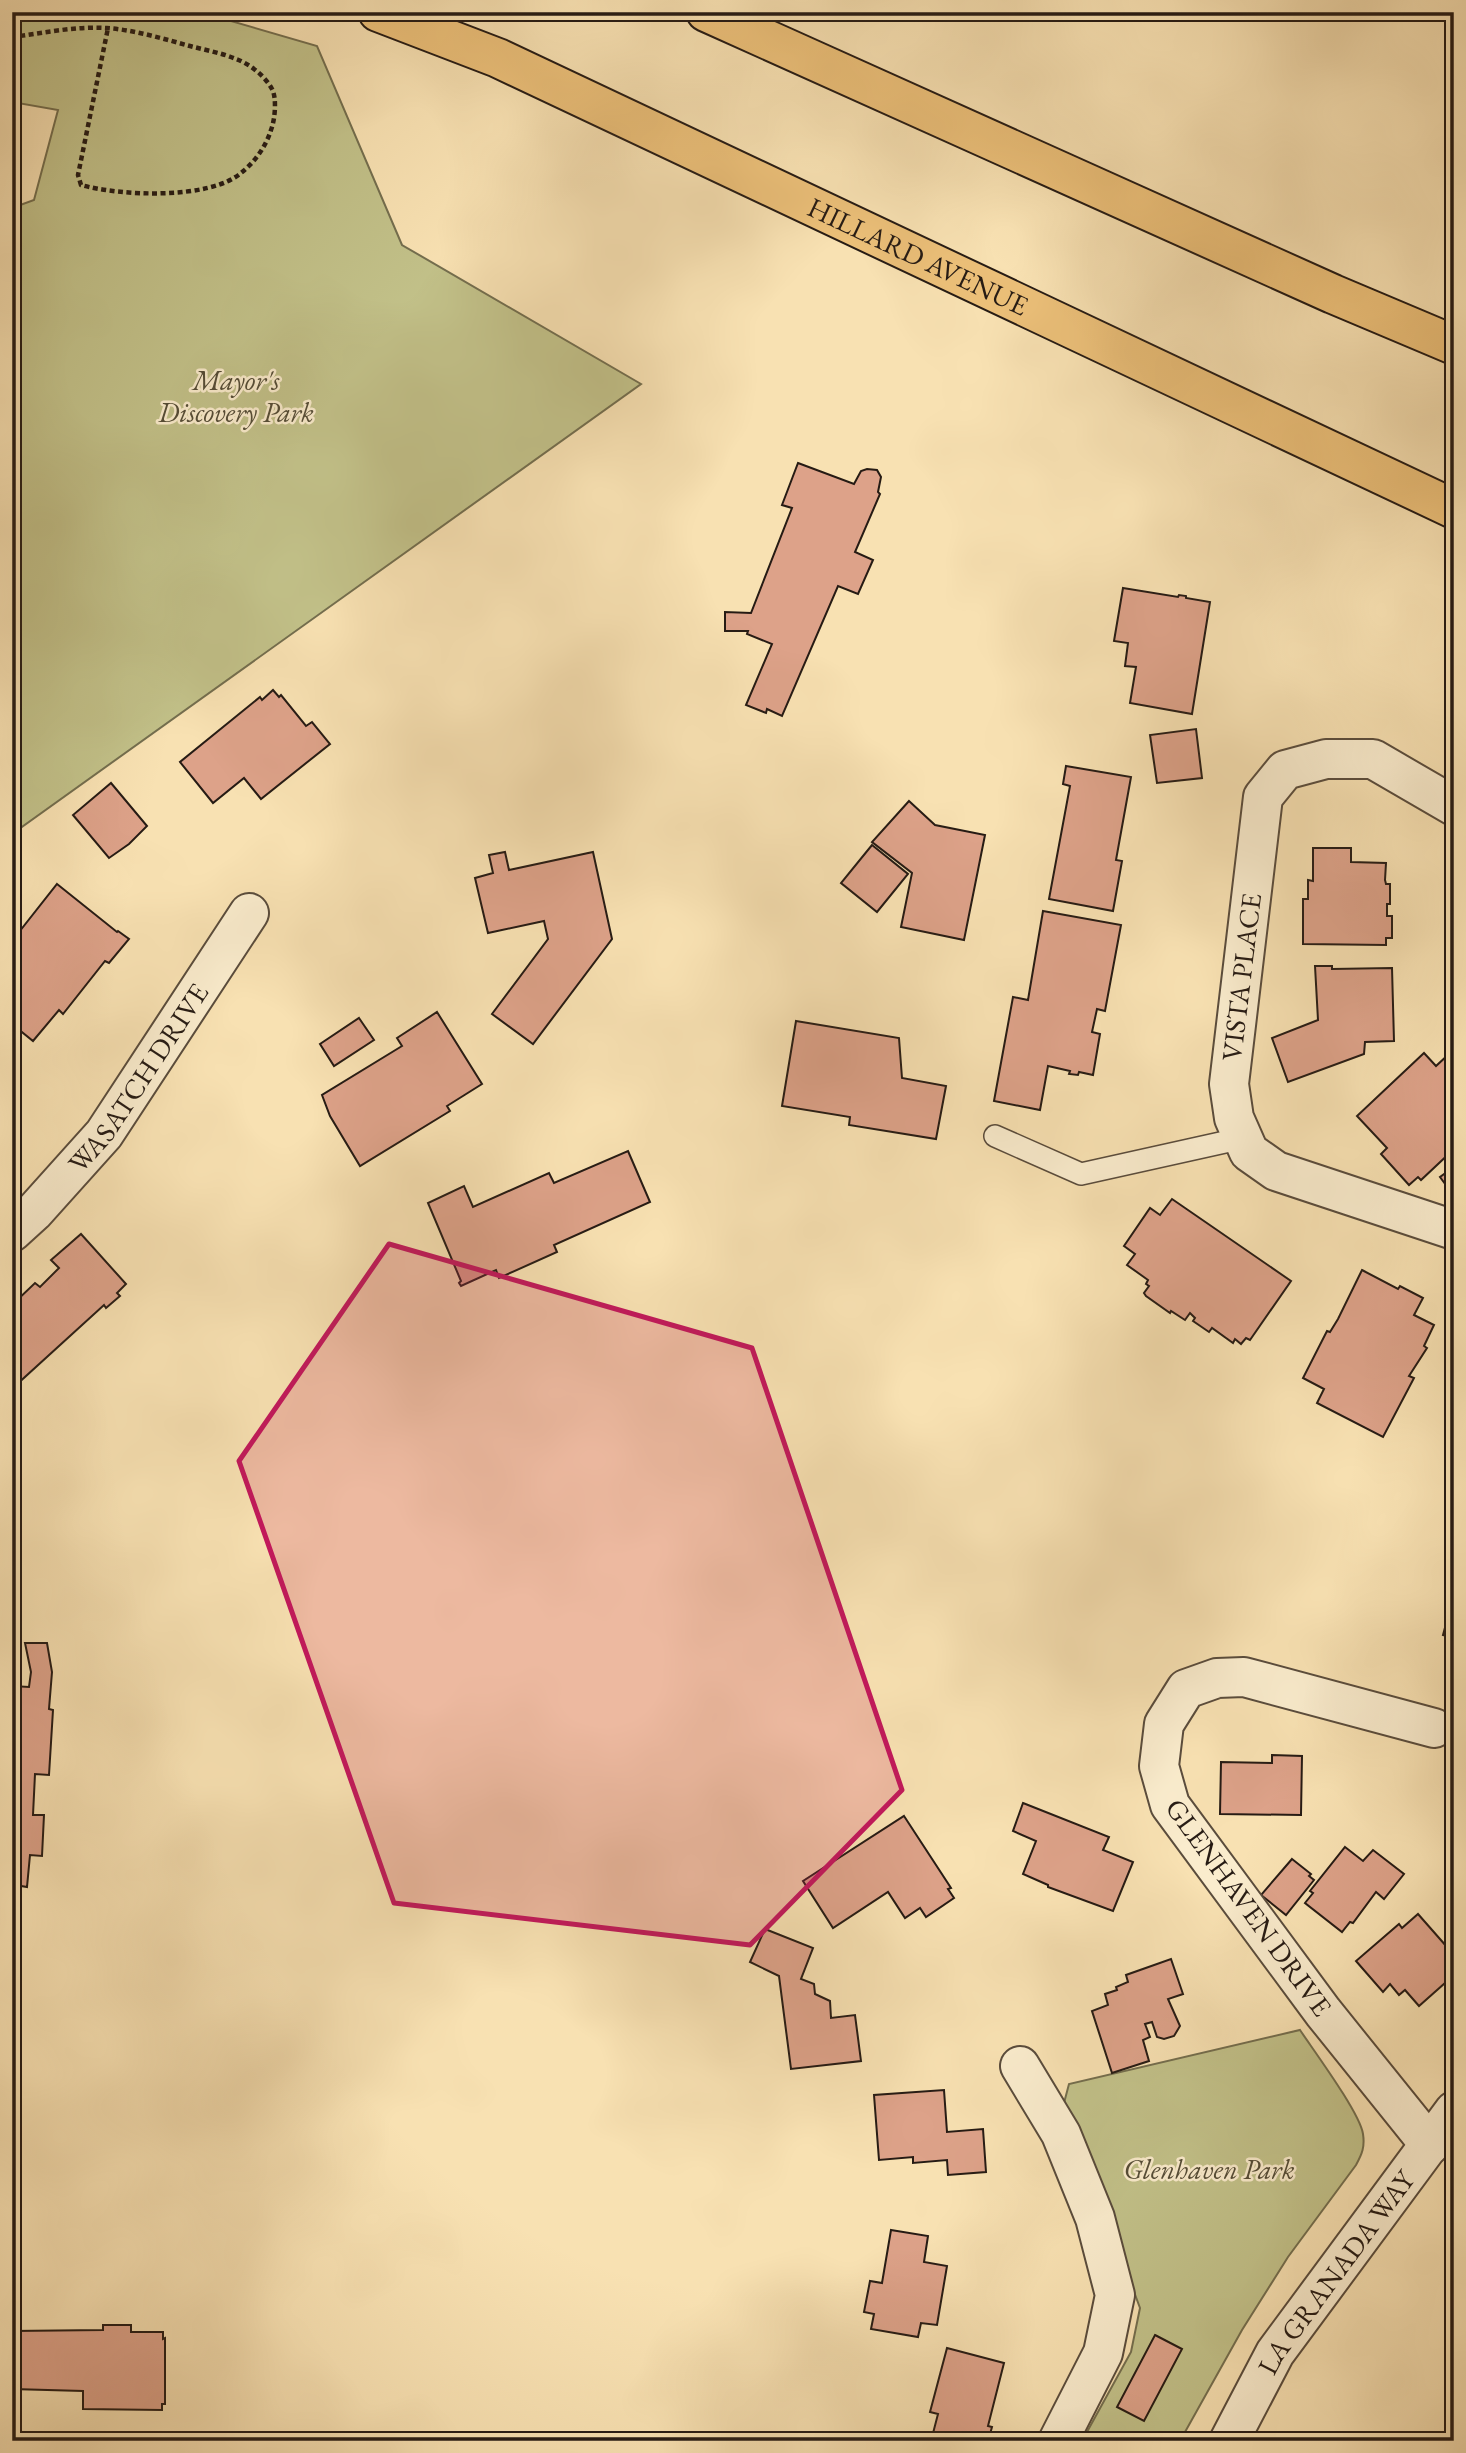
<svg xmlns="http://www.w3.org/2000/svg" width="1466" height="2453" viewBox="0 0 1466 2453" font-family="'EB Garamond',serif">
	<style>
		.green { fill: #c2c189; stroke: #746e4e; stroke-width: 2 }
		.building { fill: #dda289; stroke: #261b14; stroke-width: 2 }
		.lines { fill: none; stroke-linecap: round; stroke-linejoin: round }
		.lane-casing { stroke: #5a4c3c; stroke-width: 24 }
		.street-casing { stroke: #5a4c3c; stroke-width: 42 }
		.highway-casing { stroke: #261b14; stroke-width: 42 }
		.path { stroke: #261b14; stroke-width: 4.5; stroke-dasharray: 5 3.5; stroke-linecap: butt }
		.lane { stroke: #faeccd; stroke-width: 21 }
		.street { stroke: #faeccd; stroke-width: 38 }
		.highway { stroke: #ecc079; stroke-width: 38 }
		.marked { fill: #c2185b; fill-opacity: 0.2; stroke: #c2185b; stroke-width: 5; stroke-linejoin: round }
		.labels { text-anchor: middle; stroke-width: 5; stroke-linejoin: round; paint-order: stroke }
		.street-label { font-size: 28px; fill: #261b14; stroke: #faeccd }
		.park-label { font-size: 28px; font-style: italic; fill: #554d37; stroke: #faeccd }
	</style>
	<rect width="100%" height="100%" fill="#f8e1b2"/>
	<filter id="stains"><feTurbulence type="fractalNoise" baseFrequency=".00286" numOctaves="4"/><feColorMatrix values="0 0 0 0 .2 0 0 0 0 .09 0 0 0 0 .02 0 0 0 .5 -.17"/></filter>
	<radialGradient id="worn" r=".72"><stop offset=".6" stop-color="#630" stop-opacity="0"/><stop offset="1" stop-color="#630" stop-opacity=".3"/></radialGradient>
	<g class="green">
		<polygon points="12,12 200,12 317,46 402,245 641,384 12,834 12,208 34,200 58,110 12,102"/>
		<path d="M1300,2030C1314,2051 1360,2113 1363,2134C1365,2147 1362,2154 1356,2165L1288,2257L1242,2330L1180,2441H1082L1131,2352L1140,2308L1064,2103L1069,2084Z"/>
	</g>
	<g class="building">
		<polygon points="798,463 854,484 861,471 867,469 877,470 881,477 878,492 880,494 855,552 873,560 858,594 838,586 782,716 767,709 766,713 746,705 772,644 747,634 748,631 725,631 725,612 751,613 792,508 782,505"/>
		<polygon points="1123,588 1178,597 1179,595 1186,596 1186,598 1210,602 1192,714 1130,703 1136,667 1125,666 1128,643 1114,641"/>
		<polygon points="273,690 279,697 281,695 306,726 312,722 330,744 261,799 244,778 213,803 180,762 260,697 262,700"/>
		<polygon points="1196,729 1202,778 1157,783 1150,735"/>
		<polygon points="1066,766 1131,777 1116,860 1122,861 1113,911 1049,899 1070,786 1063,784"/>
		<polygon points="111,783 147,826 129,844 109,858 73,815"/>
		<polygon points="909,801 935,825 985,835 964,940 901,927 912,873 872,842"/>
		<polygon points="872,845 908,874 877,912 841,883"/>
		<polygon points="1313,848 1351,848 1351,862 1386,863 1385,880 1386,884 1390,884 1390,904 1387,904 1387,916 1392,916 1392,938 1386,938 1386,945 1303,944 1303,899 1308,899 1308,880 1313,881"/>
		<polygon points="505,852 509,870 593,852 612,939 533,1044 492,1014 548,939 544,921 488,933 475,878 493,873 489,855"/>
		<polygon points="57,884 117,932 118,931 129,939 109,963 105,961 63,1014 59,1010 33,1041 12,1024 12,989 20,980 12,970 12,941"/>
		<polygon points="1043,911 1121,925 1105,1011 1097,1009 1092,1032 1100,1034 1093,1075 1079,1072 1078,1075 1069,1074 1070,1071 1048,1066 1040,1110 994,1101 1013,997 1028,1000"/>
		<polygon points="1315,966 1332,966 1332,969 1392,968 1394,1041 1365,1042 1364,1054 1288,1082 1272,1038 1318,1020"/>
		<polygon points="437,1012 482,1084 447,1106 450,1111 360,1166 330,1116 322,1095 402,1046 397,1038"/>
		<polygon points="359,1018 374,1040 334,1066 320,1044"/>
		<polygon points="796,1021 899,1038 902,1078 946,1086 936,1139 849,1125 850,1117 782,1106"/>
		<polygon points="1424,1053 1436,1066 1449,1054 1454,1059 1454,1149 1421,1180 1418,1177 1409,1185 1381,1154 1387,1148 1357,1116"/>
		<polygon points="628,1151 650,1202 554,1245 557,1252 499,1278 496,1270 461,1286 459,1283 461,1281 428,1203 464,1186 473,1207 549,1173 554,1183"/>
		<polygon points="1454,1167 1454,1196 1440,1177"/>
		<polygon points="1172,1199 1291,1281 1250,1340 1246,1338 1241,1344 1235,1339 1233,1343 1212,1328 1209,1332 1193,1321 1195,1318 1190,1313 1185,1320 1171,1311 1170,1313 1146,1296 1144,1293 1149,1286 1146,1284 1148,1280 1127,1265 1135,1254 1124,1246 1150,1208 1160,1215"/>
		<polygon points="81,1234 126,1284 117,1293 120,1296 106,1308 104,1305 15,1386 12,1383 12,1312 17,1308 13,1304 35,1283 40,1287 59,1268 51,1260"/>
		<polygon points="1362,1270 1398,1289 1400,1286 1423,1298 1414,1315 1434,1325 1424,1346 1427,1348 1409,1376 1414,1378 1383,1437 1317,1403 1324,1389 1303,1378 1327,1331 1330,1332 1338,1319"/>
		<polygon points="1454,1594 1454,1638 1443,1635"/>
		<polygon points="25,1643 47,1643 52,1672 49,1709 53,1710 49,1775 35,1774 33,1815 44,1815 42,1856 30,1855 27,1887 21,1886 21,1892 12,1891 12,1696 13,1686 29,1687 31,1672"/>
		<polygon points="1272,1755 1302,1756 1301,1815 1220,1814 1221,1762 1272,1763"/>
		<polygon points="1023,1803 1109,1837 1103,1850 1133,1862 1113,1911 1048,1887 1048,1885 1023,1874 1036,1841 1013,1831"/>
		<polygon points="904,1816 951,1888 948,1889 954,1898 926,1917 920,1908 905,1918 888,1892 833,1928 803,1881"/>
		<polygon points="1345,1847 1363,1861 1373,1850 1404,1874 1384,1899 1376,1892 1353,1923 1350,1922 1342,1932 1305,1903 1313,1893 1310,1891"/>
		<polygon points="1292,1859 1311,1874 1309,1876 1314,1880 1286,1915 1261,1895"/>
		<polygon points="1418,1914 1454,1955 1454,1975 1419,2006 1405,1990 1399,1995 1390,1984 1383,1992 1356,1961 1399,1924 1402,1928"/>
		<polygon points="765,1929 813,1948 801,1979 814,1984 815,1994 830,2001 831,2018 855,2015 861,2061 791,2069 779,1976 750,1962"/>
		<polygon points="1171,1959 1183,1994 1168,1999 1180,2026 1174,2036 1164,2039 1157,2037 1152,2022 1145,2024 1150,2037 1143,2040 1149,2061 1112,2073 1092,2011 1108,2005 1105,1994 1117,1990 1116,1987 1128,1982 1126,1975"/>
		<polygon points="944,2090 947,2132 983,2129 986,2172 948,2175 947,2160 913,2163 913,2157 879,2160 874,2095"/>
		<polygon points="891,2230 928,2236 924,2262 947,2266 937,2325 921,2323 918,2337 871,2329 874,2314 864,2312 870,2281 882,2283"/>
		<polygon points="103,2325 131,2325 131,2332 163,2332 163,2339 165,2338 165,2404 162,2404 162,2410 83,2409 83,2391 12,2389 12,2331 103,2330"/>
		<polygon points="1155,2335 1182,2349 1144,2421 1117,2407"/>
		<polygon points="947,2348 1004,2363 988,2426 992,2427 988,2441 931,2441 938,2414 930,2412"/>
	</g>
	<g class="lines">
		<defs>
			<polyline id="lane" points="995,1136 1081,1174 1243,1138"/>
			<g id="street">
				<polyline points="1454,806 1373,759 1326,759 1285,770 1263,797 1229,1084 1234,1118 1249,1152 1276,1171 1454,1230"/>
				<path id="s1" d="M12,1232L34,1212L104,1134L249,913"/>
				<polyline points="1020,2066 1061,2134 1095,2218 1115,2295 1103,2353 1058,2441"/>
				<polyline points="1430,2145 1323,2012 1170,1805 1159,1766 1164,1724 1186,1689 1217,1678 1244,1677 1434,1728"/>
				<path id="s2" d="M1229,2441L1275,2353L1454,2111"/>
			</g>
			<g id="highway">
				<path id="s3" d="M378,12L498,58L1454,509"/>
				<polyline points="706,12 1333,294 1454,345"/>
			</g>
		</defs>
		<use href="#lane" class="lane-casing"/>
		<use href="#street" class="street-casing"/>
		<use href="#highway" class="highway-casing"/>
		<path class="path" d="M12,37C43,33 76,26 107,28C135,30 164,39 190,46C205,50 222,53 236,59C250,64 265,76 272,89C277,98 275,120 271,130C266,146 255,162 241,173C209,200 120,196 81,185L78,175L108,28"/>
		<use href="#lane" class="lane"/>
		<use href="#street" class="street"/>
		<use href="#highway" class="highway"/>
	</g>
	<path class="marked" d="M389,1244L752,1348L902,1790L750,1945L394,1903L239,1461Z"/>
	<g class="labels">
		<g class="street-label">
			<text dy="10" stroke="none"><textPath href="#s3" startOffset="593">HILLARD AVENUE</textPath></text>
			<text transform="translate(1241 977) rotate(-83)" y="10">VISTA PLACE</text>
			<text dy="10" stroke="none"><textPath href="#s1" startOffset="200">WASATCH DRIVE</textPath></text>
			<text transform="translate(1249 1907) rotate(54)" y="10">GLENHAVEN DRIVE</text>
			<text dy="10" stroke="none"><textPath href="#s2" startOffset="200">LA GRANADA WAY</textPath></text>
		</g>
		<g class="park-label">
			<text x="236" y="390">Mayor's<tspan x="236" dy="32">Discovery Park</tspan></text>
			<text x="1209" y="2179">Glenhaven Park</text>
		</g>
	</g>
	<rect width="1466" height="2453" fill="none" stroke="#f8e1b2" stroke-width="42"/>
	<rect x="14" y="14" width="1438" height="2425" fill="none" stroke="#261b14" stroke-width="3.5"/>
	<rect x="21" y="21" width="1424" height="2411" fill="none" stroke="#261b14" stroke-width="2"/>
	<rect width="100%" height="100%" filter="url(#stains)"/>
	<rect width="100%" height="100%" fill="url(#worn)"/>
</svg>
